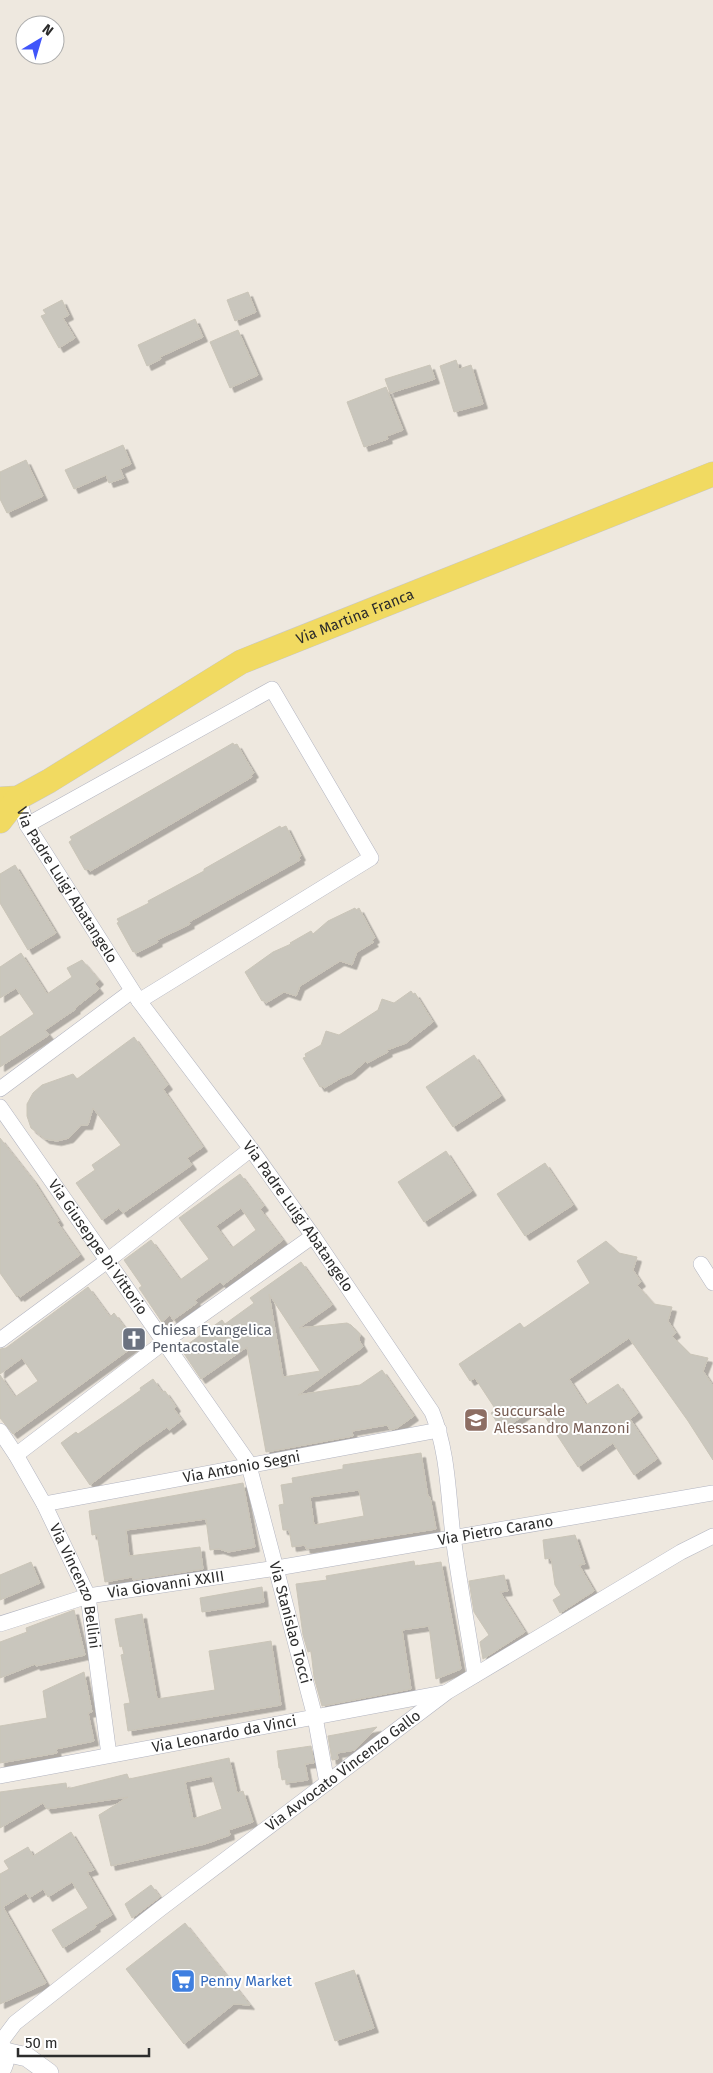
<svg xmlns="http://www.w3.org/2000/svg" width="713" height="2073" viewBox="0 0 713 2073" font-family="'Fira Sans',sans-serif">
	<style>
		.building { fill: #c9c6bd; stroke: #cac5b8; fill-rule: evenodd; filter: url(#shadow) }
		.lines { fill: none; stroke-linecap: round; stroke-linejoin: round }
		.minor-casing { stroke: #b2b4c0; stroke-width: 16 }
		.tertiary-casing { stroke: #b2b4c0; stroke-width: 20 }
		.primary-casing { stroke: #c8c8c8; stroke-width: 25 }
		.minor { stroke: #fff; stroke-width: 15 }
		.tertiary { stroke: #fff; stroke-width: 19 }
		.primary { stroke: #f1da61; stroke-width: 24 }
		.labels { text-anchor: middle; stroke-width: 4; stroke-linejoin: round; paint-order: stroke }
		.street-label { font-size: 15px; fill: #2c2c2c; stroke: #fff }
		.worship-label { font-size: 15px; fill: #5b616d; stroke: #fff; text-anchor: start }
		.education-label { font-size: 15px; fill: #785e54; stroke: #fff; text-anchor: start }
		.shop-label { font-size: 15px; fill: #366cbe; stroke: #fff; text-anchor: start }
	</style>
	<defs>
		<filter id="shadow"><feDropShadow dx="4.5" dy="4.5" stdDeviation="0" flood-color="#0004"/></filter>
	</defs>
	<rect width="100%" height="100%" fill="#eee8df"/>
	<g class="building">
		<polygon points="248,292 256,312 235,321 227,300"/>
		<polygon points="62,300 69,315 63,318 75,338 59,348 41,316 46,314 43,310"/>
		<polygon points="195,319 203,337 160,357 161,359 147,366 138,345"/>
		<polygon points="238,330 258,375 230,388 210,342"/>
		<polygon points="456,360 459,369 471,365 483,404 454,412 440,366"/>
		<polygon points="430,365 435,379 390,393 385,379"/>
		<polygon points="386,387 403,430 387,436 388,439 364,447 347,402"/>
		<polygon points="123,445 131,464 120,469 124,478 109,483 106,475 74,489 65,470"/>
		<polygon points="26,460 43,496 7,513 0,499 0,472"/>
		<polygon points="233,743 234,745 237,744 245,758 254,773 251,775 252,777 90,871 88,869 85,870 69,842 72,840 70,837"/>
		<polygon points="280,826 281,828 286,826 301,856 299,857 300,860 189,922 190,924 157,940 158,942 136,953 135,951 133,952 117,923 119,922 117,919 149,903 148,901 204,871 204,869"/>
		<polygon points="15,865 56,933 28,950 0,903 0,874"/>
		<polygon points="355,908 356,910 359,908 375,938 372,940 374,942 357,952 352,965 340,961 300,986 296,996 284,992 266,1003 264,1000 262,1001 245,972 273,952 291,944 290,943 311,931 313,934 328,921"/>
		<polygon points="21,953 47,994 72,977 67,968 82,960 99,980 95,984 99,989 75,1008 76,1009 45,1030 49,1035 0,1067 0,1037 34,1014 16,988 0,998 0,967"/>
		<polygon points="411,991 413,994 415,993 433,1022 406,1043 387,1050 388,1052 367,1063 366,1061 351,1074 341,1078 324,1088 323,1086 320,1087 303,1058 306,1057 305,1054 321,1045 326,1031 339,1035 378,1010 382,999 394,1003"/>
		<polygon points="134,1037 168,1085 163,1089 203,1147 187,1158 192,1165 123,1213 119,1208 102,1220 76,1183 95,1170 92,1165 121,1145 93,1108 88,1125 81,1125 69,1138 57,1141 45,1139 31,1128 27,1116 27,1104 33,1093 42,1085 73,1074 77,1079"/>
		<polygon points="474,1055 501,1096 453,1127 426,1087"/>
		<polygon points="0,1138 33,1180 59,1221 57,1222 80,1255 20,1297 19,1295 17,1297 0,1273"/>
		<polygon points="446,1151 472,1191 424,1222 398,1182"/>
		<polygon points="545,1163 573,1205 525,1236 497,1194"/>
		<path d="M240,1174L264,1206L260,1209L283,1240L223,1285L220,1282L195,1300L197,1303L173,1320L170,1315L162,1322L139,1288L142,1286L124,1260L151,1240L180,1280L209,1259L179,1218ZM241,1208L256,1230L232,1248L216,1226Z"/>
		<polygon points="606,1241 619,1253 637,1257 633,1270 641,1282 637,1285 654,1304 672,1307 668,1321 676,1333 672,1336 690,1354 708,1358 703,1371 713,1386 713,1460 688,1421 629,1338 569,1379 586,1405 618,1384 638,1413 630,1419 657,1459 634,1475 613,1443 578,1467 538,1406 502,1430 491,1413 496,1410 475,1378 470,1381 459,1364 520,1323 524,1328 590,1283 577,1261"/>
		<path d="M301,1262L332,1305L299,1328L347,1323L351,1325L360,1334L359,1340L363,1347L298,1395L360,1385L382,1370L414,1416L397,1428L390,1430L387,1425L352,1431L353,1436L266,1452L247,1347L201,1379L181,1349L222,1320L225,1324L254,1303L250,1298ZM269,1294L294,1332L320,1371L283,1377Z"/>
		<polygon points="88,1287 110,1317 114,1313 137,1344 13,1434 0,1418 0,1375 15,1397 38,1381 22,1358 0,1374 0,1349 6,1348"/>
		<polygon points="153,1379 162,1392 165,1391 176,1407 174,1409 182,1420 169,1430 167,1427 140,1446 90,1485 61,1443 76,1432 78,1434 120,1405 141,1390 140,1388"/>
		<path d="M421,1453L428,1497H430L436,1529L306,1549L305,1545L292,1547L289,1530H283L279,1505L284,1504L281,1485L293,1483L292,1478L343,1469V1465ZM359,1490L364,1516L314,1525L310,1497Z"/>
		<polygon points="243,1483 255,1547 228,1552 219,1549 210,1550 206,1519 126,1530 129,1556 200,1547 203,1569 133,1580 132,1577 105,1582 97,1534 92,1535 89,1511"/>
		<polygon points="575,1535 585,1564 579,1565 594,1591 560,1613 553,1600 561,1595 555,1585 551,1558 545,1559 543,1540"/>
		<polygon points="414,1561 415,1566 441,1562 461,1669 436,1679 429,1626 402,1630 411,1689 322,1706 314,1677 311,1651 308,1652 303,1635 296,1584 327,1580 326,1576"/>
		<polygon points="31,1562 40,1583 0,1600 0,1575"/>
		<polygon points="504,1575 508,1591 500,1592 525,1632 483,1659 480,1642 489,1635 474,1612 469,1581"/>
		<polygon points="262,1587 264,1602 202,1612 200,1598"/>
		<polygon points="74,1610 85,1655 36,1666 35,1664 0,1678 0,1642 27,1632 26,1628"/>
		<polygon points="142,1614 157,1699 215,1690 209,1651 271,1641 281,1705 128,1731 124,1704 130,1703 121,1655 124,1654 122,1646 120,1647 115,1619"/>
		<polygon points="84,1672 92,1712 88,1713 94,1741 56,1749 57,1753 0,1763 0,1726 47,1718 43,1691"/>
		<polygon points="377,1727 355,1750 337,1753 338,1759 332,1760 328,1736"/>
		<polygon points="311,1746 314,1763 305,1764 308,1780 286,1783 286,1779 282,1780 280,1768 279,1768 277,1751"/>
		<path d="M229,1758L237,1793L243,1791L253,1822L229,1830L230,1835L205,1844L111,1866L99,1815L128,1797L47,1809L43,1803L0,1828V1792L66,1783L67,1789L127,1774L129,1779ZM212,1776L222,1809L193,1819L185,1782Z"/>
		<polygon points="71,1832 94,1870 87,1872 112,1915 95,1925 96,1927 63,1948 52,1930 88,1908 72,1882 48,1897 43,1889 29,1898 26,1893 3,1907 46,1983 0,2004 0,1874 9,1869 4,1861 28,1847 33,1856"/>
		<polygon points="151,1885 160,1897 132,1918 125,1904"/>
		<polygon points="185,1923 250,2005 234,2004 184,2044 126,1969"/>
		<polygon points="354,1970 374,2028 335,2041 315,1983"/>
	</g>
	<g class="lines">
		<defs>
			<g id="minor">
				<path id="s1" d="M18,798L27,825L139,1001L251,1149L313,1236L432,1412C448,1451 448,1494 453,1536C459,1582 468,1629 475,1675"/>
				<polyline points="27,825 272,689 371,858 139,1001"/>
				<polyline points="0,1089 132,991"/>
				<path id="s2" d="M0,1107L248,1462L315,1717L327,1783"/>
				<polyline points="701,1264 713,1283"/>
				<polyline points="0,1340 107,1261 251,1149"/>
				<path id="s3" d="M0,1431L16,1455L44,1504L88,1596L109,1755"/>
				<polyline points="16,1455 164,1342 313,1236"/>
				<path id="s4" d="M44,1504L439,1430"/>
				<path id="s5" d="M0,1624L88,1596L277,1568L713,1493"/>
				<path id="s6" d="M0,1776L443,1693"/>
				<path id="s7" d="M0,2043L15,2023L160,1909L447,1692L681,1552L713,1536"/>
			</g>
			<g id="tertiary">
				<path d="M0,2045C7,2055 6,2061 0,2072"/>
				<polyline points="5,2052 27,2057 49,2073"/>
			</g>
			<g id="primary">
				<path id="s8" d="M0,799L18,798L49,781L241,662L713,474"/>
				<polyline points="0,821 18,798"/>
			</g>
		</defs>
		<use href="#minor" class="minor-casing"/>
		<use href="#tertiary" class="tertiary-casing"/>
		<use href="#primary" class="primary-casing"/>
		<use href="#minor" class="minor"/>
		<use href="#tertiary" class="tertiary"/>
		<use href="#primary" class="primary"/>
	</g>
	<defs>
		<symbol id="church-square" viewBox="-11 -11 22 22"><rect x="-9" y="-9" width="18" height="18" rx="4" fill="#6b7280" stroke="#fff"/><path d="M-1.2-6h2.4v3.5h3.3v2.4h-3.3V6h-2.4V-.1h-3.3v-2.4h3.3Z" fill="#fff"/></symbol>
		<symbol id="school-square" viewBox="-11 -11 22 22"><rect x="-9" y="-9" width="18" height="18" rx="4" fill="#8d6e63" stroke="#fff"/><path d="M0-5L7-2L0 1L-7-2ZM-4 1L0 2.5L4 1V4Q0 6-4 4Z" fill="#fff"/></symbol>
		<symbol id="supermarket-square" viewBox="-11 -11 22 22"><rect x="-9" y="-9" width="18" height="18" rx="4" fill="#3f7fe0" stroke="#fff"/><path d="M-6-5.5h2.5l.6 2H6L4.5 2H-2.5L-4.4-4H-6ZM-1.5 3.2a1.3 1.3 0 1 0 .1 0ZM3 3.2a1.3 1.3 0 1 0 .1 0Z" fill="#fff"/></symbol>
	</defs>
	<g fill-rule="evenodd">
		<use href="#church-square" x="120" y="1325" width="28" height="28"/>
		<use href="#school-square" x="462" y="1406" width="28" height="28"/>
		<use href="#supermarket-square" x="169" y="1967" width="28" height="28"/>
	</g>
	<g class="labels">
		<g class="street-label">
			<text dy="5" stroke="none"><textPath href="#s8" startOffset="402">Via Martina Franca</textPath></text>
			<text dy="5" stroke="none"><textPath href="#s1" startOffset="100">Via Padre Luigi Abatangelo</textPath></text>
			<text dy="5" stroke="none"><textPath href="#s1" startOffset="505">Via Padre Luigi Abatangelo</textPath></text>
			<text dy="5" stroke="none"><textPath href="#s2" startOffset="171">Via Giuseppe Di Vittorio</textPath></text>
			<text dy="5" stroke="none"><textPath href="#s4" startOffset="201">Via Antonio Segni</textPath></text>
			<text dy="5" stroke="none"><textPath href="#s5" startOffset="505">Via Pietro Carano</textPath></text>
			<text dy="5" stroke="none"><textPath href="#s5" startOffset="171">Via Giovanni XXIII</textPath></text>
			<text dy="5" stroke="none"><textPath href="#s3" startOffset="174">Via Vincenzo Bellini</textPath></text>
			<text dy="5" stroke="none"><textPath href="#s2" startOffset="599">Via Stanislao Tocci</textPath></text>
			<text dy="5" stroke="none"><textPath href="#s6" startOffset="228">Via Leonardo da Vinci</textPath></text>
			<text dy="5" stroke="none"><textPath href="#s7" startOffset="439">Via Avvocato Vincenzo Gallo</textPath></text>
		</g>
		<g class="worship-label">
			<text x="152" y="1335">Chiesa Evangelica<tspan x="152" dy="17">Pentacostale</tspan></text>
		</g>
		<g class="education-label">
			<text x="494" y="1416">succursale<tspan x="494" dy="17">Alessandro Manzoni</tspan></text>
		</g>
		<g class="shop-label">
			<text x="200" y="1986">Penny Market</text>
		</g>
	</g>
	<g transform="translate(40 40) rotate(38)"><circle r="24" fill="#ffffff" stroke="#ababab"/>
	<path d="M0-4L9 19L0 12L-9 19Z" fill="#4055fa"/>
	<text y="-8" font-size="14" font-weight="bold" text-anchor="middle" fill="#2c2c2c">N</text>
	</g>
	<path d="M18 2048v8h131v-8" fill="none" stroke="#2c2c2c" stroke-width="2.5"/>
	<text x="25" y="2048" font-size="15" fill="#2c2c2c" stroke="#ffffff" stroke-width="4" paint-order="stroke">50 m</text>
</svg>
